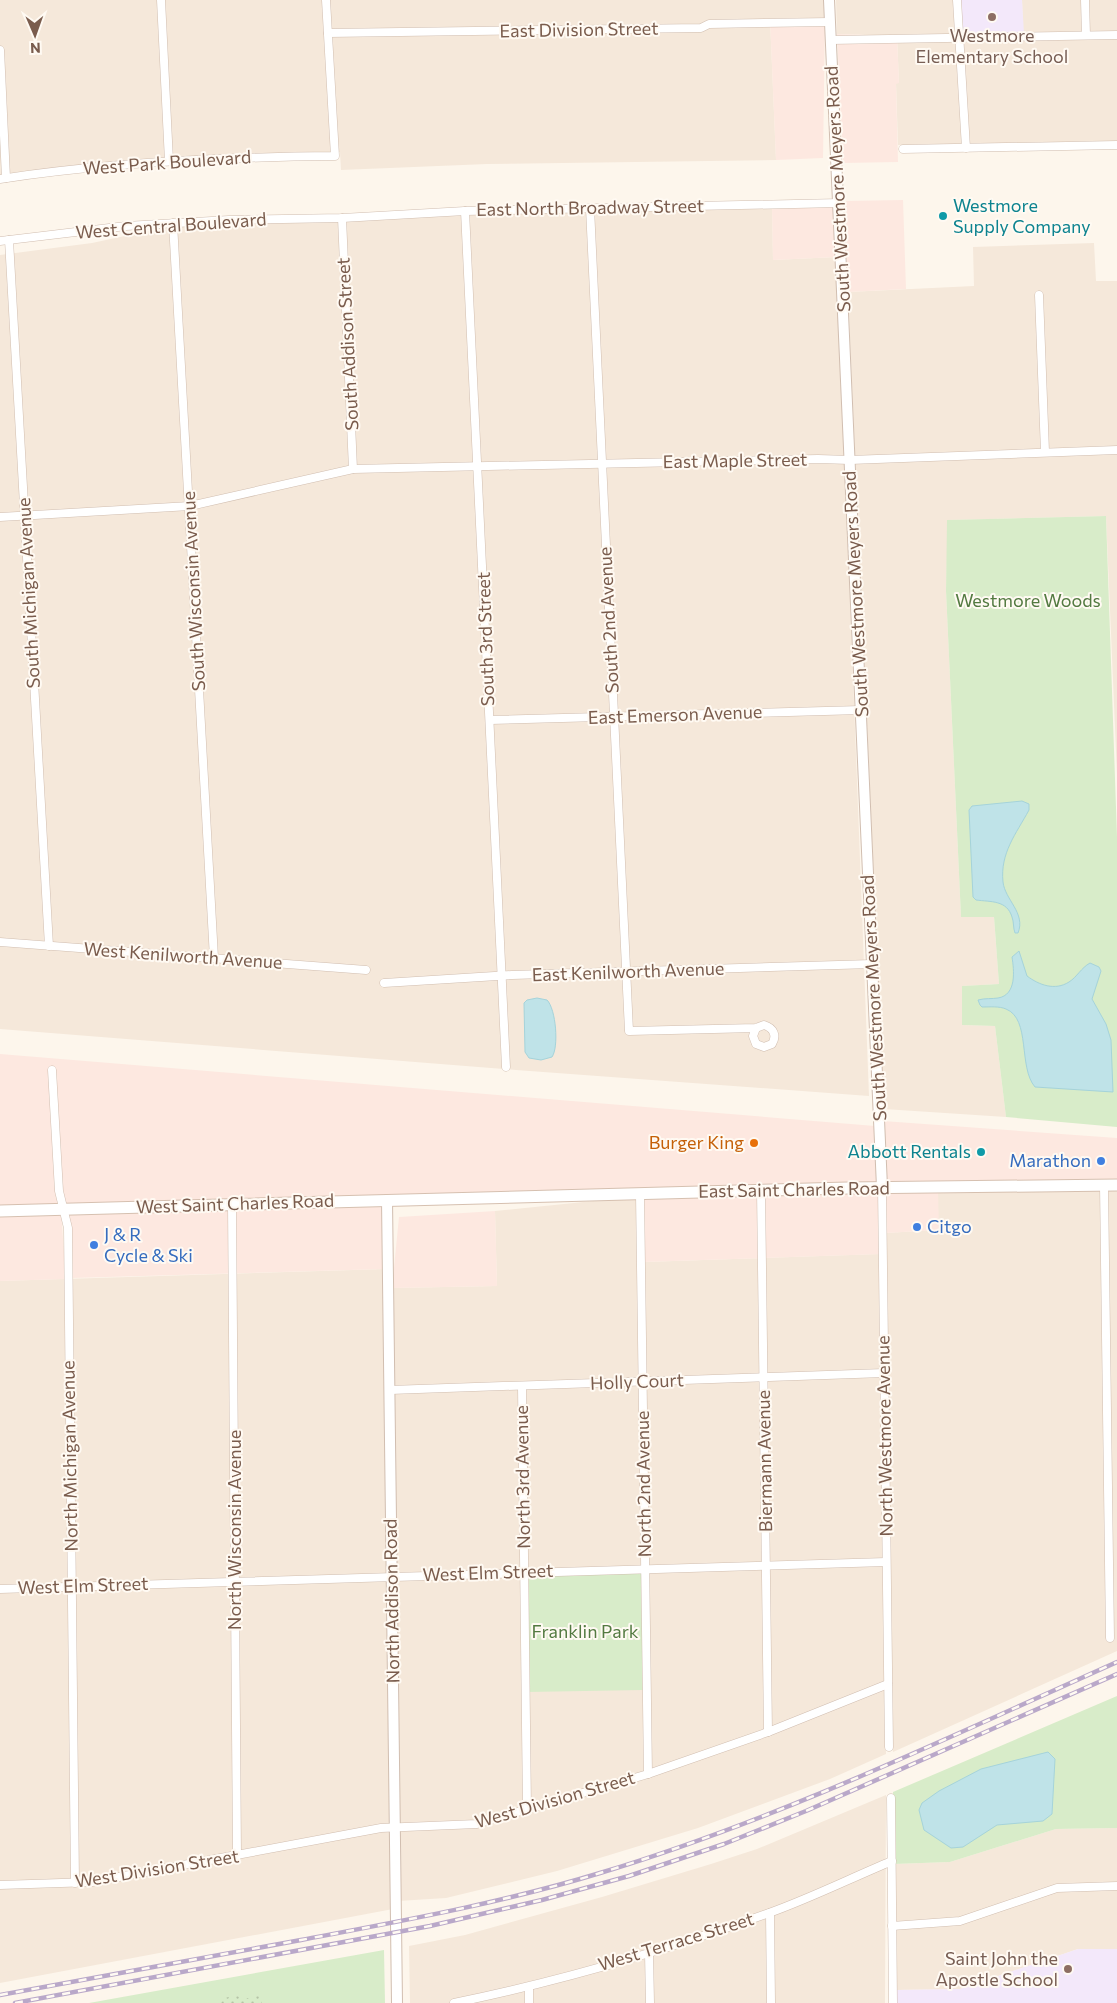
<svg xmlns="http://www.w3.org/2000/svg" width="1117" height="2003" viewBox="0 0 1117 2003" font-family="Commissioner,sans-serif">
	<style>
		.residential { fill: #f5e8da }
		.commercial { fill: #fde8e0 }
		.education { fill: #f3e8fa }
		.park { fill: #d8ecc9 }
		.garden { fill: url(#garden-dots) }
		.water { fill: #bfe3e8; stroke: #a5d3da }
		.lines { fill: none; stroke-linecap: round; stroke-linejoin: round }
		.minor-casing { stroke: #d1beb0; stroke-width: 9 }
		.tertiary-casing { stroke: #d1beb0; stroke-width: 12 }
		.secondary-casing { stroke: #d6c0b0; stroke-width: 13 }
		.minor { stroke: #fff; stroke-width: 8 }
		.tertiary { stroke: #fff; stroke-width: 10 }
		.secondary { stroke: #fff; stroke-width: 11 }
		.rail-casing { stroke: #b9a8c9; stroke-width: 4.5 }
		.rail { stroke: #fffaf3; stroke-width: 2.5; stroke-dasharray: 8; stroke-linecap: butt }
		.education-dot { fill: #8d6e63; stroke: #fffaf3; stroke-width: 2 }
		.culture-dot { fill: #0f9aa8; stroke: #fffaf3; stroke-width: 2 }
		.food-dot { fill: #e8710a; stroke: #fffaf3; stroke-width: 2 }
		.shop-dot { fill: #3f7fe0; stroke: #fffaf3; stroke-width: 2 }
		.labels { text-anchor: middle; stroke-width: 4; stroke-linejoin: round; paint-order: stroke }
		.street-label { font-size: 18px; fill: #7a5c4d; stroke: #fffaf3 }
		.education-label { font-size: 18px; fill: #785e54; stroke: #fffaf3 }
		.culture-label { font-size: 18px; fill: #0d838f; stroke: #fffaf3; text-anchor: start }
		.park-label { font-size: 18px; fill: #537a41; stroke: #fffaf3 }
		.food-label { font-size: 18px; fill: #c56008; stroke: #fffaf3; text-anchor: end }
		.shop-label { font-size: 18px; fill: #366cbe; stroke: #fffaf3; text-anchor: start }
	</style>
	<defs>
		<pattern id="garden-dots" width="8" height="8" patternUnits="userSpaceOnUse" patternTransform="scale(1.25)"><rect width="8" height="8" fill="#d8ecc9"/><path d="M2 2h.1M6 6h.1" fill="none" stroke="#b4c2a5" stroke-width="1.8" stroke-linecap="round"/></pattern>
	</defs>
	<rect width="100%" height="100%" fill="#fdf6ec"/>
	<g class="residential">
		<polygon points="0,0 825,0 825,18 770,19 776,160 487,164 341,170 340,152 250,154 173,157 97,164 0,176"/>
		<polygon points="836,0 960,0 1023,34 1022,0 1117,0 1117,141 898,145 896,83 899,83 897,36 837,34"/>
		<polygon points="772,207 773,260 837,257 869,1096 516,1070 0,1029 0,255 92,243 176,225 468,213"/>
		<polygon points="1094,243 1096,281 1117,281 1117,774 1106,516 948,520 946,591 961,917 994,917 999,984 962,986 962,1025 995,1026 1006,1117 884,1109 848,292 974,286 973,247"/>
		<polygon points="1117,1187 1117,1651 893,1752 885,1233 938,1230 938,1189"/>
		<polygon points="642,1196 644,1262 880,1254 886,1754 830,1779 698,1828 557,1871 446,1898 398,1901 392,1288 497,1286 495,1211"/>
		<polygon points="385,1269 393,1909 0,1983 0,1281"/>
		<polygon points="886,1795 885,2003 410,2003 409,1946 465,1935 602,1897 711,1864 757,1849"/>
		<polygon points="1117,1828 1117,1949 1078,1949 960,1989 895,1990 894,1864 950,1862 1056,1829"/>
	</g>
	<g class="commercial">
		<polygon points="825,18 823,158 776,160 770,19"/>
		<polygon points="837,34 897,36 899,83 896,84 898,162 843,163"/>
		<polygon points="903,200 906,289 848,292 845,201"/>
		<polygon points="835,206 837,257 773,260 772,207"/>
		<polygon points="0,1054 875,1126 878,1184 0,1208"/>
		<polygon points="883,1121 1117,1138 1117,1181 885,1185"/>
		<polygon points="938,1189 939,1230 885,1233 884,1190"/>
		<polygon points="879,1190 882,1254 643,1262 642,1196"/>
		<polygon points="384,1203 385,1269 71,1278 67,1213"/>
		<polygon points="495,1211 497,1286 392,1288 399,1217"/>
		<polygon points="61,1212 66,1279 0,1281 0,1214"/>
	</g>
	<g class="education">
		<polygon points="960,0 1022,0 1024,34 961,35"/>
		<polygon points="1078,1949 1117,1949 1117,2003 895,2003 895,1990 960,1989"/>
	</g>
	<g class="park">
		<polygon points="1106,516 1117,837 1117,1127 1006,1117 995,1026 962,1025 962,986 999,984 994,917 961,917 946,591 947,520"/>
		<polygon points="642,1572 643,1690 527,1692 526,1575"/>
		<polygon points="1117,1696 1117,1828 1056,1829 950,1862 894,1864 893,1792"/>
		<polygon points="384,1950 385,2003 89,2003"/>
	</g>
	<polygon class="garden" points="236,1995 241,1998 255,1998 255,1996 260,1995 262,2003 221,2003 225,1998"/>
	<g class="water">
		<path d="M1022,801L1029,804V810C1016,834 1000,853 1003,882C1005,900 1026,913 1018,933H1015C1013,928 1014,922 1012,917C1007,900 991,902 976,900L973,897L969,810L972,806Z"/>
		<path d="M1019,951L1027,976C1039,985 1055,991 1069,982C1077,977 1081,968 1090,963L1099,967L1101,971L1092,999L1106,1024L1111,1040L1113,1092L1035,1087C1018,1067 1031,1019 1006,1009C999,1006 990,1007 982,1007L980,1005L978,1000C985,998 992,999 998,998C1017,995 1014,970 1012,957Z"/>
		<path d="M537,998L547,1000C556,1009 559,1047 552,1057L541,1060L529,1058L525,1052L524,1003L527,1000Z"/>
		<polygon points="1048,1752 1055,1759 1052,1814 1043,1821 997,1825 963,1847 951,1848 924,1830 919,1810 922,1803 939,1791 981,1769"/>
	</g>
	<g class="lines">
		<defs>
			<g id="minor">
				<polyline points="161,0 169,161"/>
				<polyline points="957,0 966,148"/>
				<polyline points="1085,0 1086,35"/>
				<polyline points="328,33 701,28 709,24 830,22"/>
				<polyline points="831,40 1117,35"/>
				<polyline points="0,50 6,178"/>
				<polyline points="903,149 1117,145"/>
				<path d="M0,179C111,162 223,157 335,156L326,0"/>
				<path d="M590,208L629,1031L756,1028L764,1025C774,1028 777,1036 772,1044L764,1047L756,1044L753,1036L756,1028"/>
				<polyline points="465,211 506,1067"/>
				<polyline points="342,218 353,469"/>
				<polyline points="173,223 214,958"/>
				<polyline points="9,240 49,946"/>
				<polyline points="0,241 126,226 229,220 342,218 465,211 839,203"/>
				<polyline points="1039,295 1045,452"/>
				<polyline points="0,517 190,506 353,469 818,459 850,460 1117,450"/>
				<polyline points="490,720 861,710"/>
				<polyline points="0,942 366,970"/>
				<polyline points="384,983 512,975 872,964"/>
				<polyline points="52,1070 59,1191 68,1228 75,1883"/>
				<polyline points="1104,1185 1110,1638"/>
				<polyline points="882,1187 889,1747"/>
				<polyline points="761,1190 768,1732"/>
				<polyline points="640,1194 648,1774"/>
				<polyline points="232,1204 237,1856"/>
				<polyline points="522,1386 527,1809"/>
				<polyline points="390,1390 884,1373"/>
				<polyline points="0,1589 886,1562"/>
				<polyline points="891,1798 893,2003"/>
				<polyline points="0,1885 92,1882 381,1828 477,1824 648,1774 768,1732 888,1684"/>
				<polyline points="770,1913 771,2003"/>
				<polyline points="892,1926 960,1921 1057,1888 1117,1886"/>
				<polyline points="649,1953 650,2003"/>
				<polyline points="529,1987 529,2003"/>
				<path d="M454,2003C561,1981 667,1950 769,1913C811,1898 851,1878 892,1861"/>
			</g>
			<g id="tertiary">
				<polyline points="829,0 882,1187"/>
				<polyline points="387,1200 397,2003"/>
			</g>
			<polyline id="secondary" points="0,1211 848,1188 1117,1185"/>
		</defs>
		<use href="#minor" class="minor-casing"/>
		<use href="#tertiary" class="tertiary-casing"/>
		<use href="#secondary" class="secondary-casing"/>
		<use href="#minor" class="minor"/>
		<use href="#tertiary" class="tertiary"/>
		<use href="#secondary" class="secondary"/>
		<defs>
			<g id="rail">
				<path d="M0,1995C100,1977 201,1958 301,1940C401,1921 502,1903 600,1873C779,1819 947,1738 1117,1662"/>
				<polyline points="15,2003 430,1926 542,1900 629,1876 724,1844 806,1811 1117,1674"/>
			</g>
		</defs>
		<use href="#rail" class="rail-casing"/>
		<use href="#rail" class="rail"/>
	</g>
	<g class="education-dot">
		<circle cx="992" cy="17" r="5"/>
		<circle cx="1068" cy="1969" r="5"/>
	</g>
	<g class="culture-dot">
		<circle cx="943" cy="216" r="5"/>
		<circle cx="981" cy="1152" r="5"/>
	</g>
	<circle class="food-dot" cx="754" cy="1143" r="5"/>
	<g class="shop-dot">
		<circle cx="1101" cy="1161" r="5"/>
		<circle cx="917" cy="1227" r="5"/>
		<circle cx="94" cy="1245" r="5"/>
	</g>
	<g class="labels">
		<g class="street-label">
			<text transform="translate(579 30) rotate(-1)" y="6">East Division Street</text>
			<text transform="translate(167 163) rotate(-4)" y="6">West Park Boulevard</text>
			<text transform="translate(838 189) rotate(-93)" y="6">South Westmore Meyers Road</text>
			<text transform="translate(590 208) rotate(-1)" y="6">East North Broadway Street</text>
			<text transform="translate(171 226) rotate(-4)" y="6">West Central Boulevard</text>
			<text transform="translate(348 344) rotate(-93)" y="6">South Addison Street</text>
			<text transform="translate(735 461) rotate(-1)" y="6">East Maple Street</text>
			<text transform="translate(194 591) rotate(-93)" y="6">South Wisconsin Avenue</text>
			<text transform="translate(29 593) rotate(-93)" y="6">South Michigan Avenue</text>
			<text transform="translate(856 594) rotate(-93)" y="6">South Westmore Meyers Road</text>
			<text transform="translate(609 620) rotate(-93)" y="6">South 2nd Avenue</text>
			<text transform="translate(486 639) rotate(-92)" y="6">South 3rd Street</text>
			<text transform="translate(675 715) rotate(-2)" y="6">East Emerson Avenue</text>
			<text transform="translate(183 956) rotate(4)" y="6">West Kenilworth Avenue</text>
			<text transform="translate(628 972) rotate(-2)" y="6">East Kenilworth Avenue</text>
			<text transform="translate(874 998) rotate(-93)" y="6">South Westmore Meyers Road</text>
			<text transform="translate(794 1190) rotate(-1)" y="6">East Saint Charles Road</text>
			<text transform="translate(235 1204) rotate(-2)" y="6">West Saint Charles Road</text>
			<text transform="translate(637 1382) rotate(-2)" y="6">Holly Court</text>
			<text transform="translate(885 1436) rotate(-91)" y="6">North Westmore Avenue</text>
			<text transform="translate(70 1456) rotate(-91)" y="6">North Michigan Avenue</text>
			<text transform="translate(765 1461) rotate(-91)" y="6">Biermann Avenue</text>
			<text transform="translate(523 1477) rotate(-91)" y="6">North 3rd Avenue</text>
			<text transform="translate(644 1484) rotate(-91)" y="6">North 2nd Avenue</text>
			<text transform="translate(235 1530) rotate(-90)" y="6">North Wisconsin Avenue</text>
			<text transform="translate(488 1573) rotate(-2)" y="6">West Elm Street</text>
			<text transform="translate(83 1586) rotate(-2)" y="6">West Elm Street</text>
			<text transform="translate(392 1601) rotate(-91)" y="6">North Addison Road</text>
			<text transform="translate(555 1800) rotate(-16)" y="6">West Division Street</text>
			<text transform="translate(157 1869) rotate(-9)" y="6">West Division Street</text>
			<text transform="translate(676 1942) rotate(-17)" y="6">West Terrace Street</text>
		</g>
		<g class="education-label">
			<text x="992" y="42">Westmore<tspan x="992" dy="21">Elementary School</tspan></text>
			<text x="1058" y="1965" text-anchor="end">Saint John the<tspan x="1058" dy="21">Apostle School</tspan></text>
		</g>
		<g class="culture-label">
			<text x="953" y="212">Westmore<tspan x="953" dy="21">Supply Company</tspan></text>
			<text x="971" y="1158" text-anchor="end">Abbott Rentals</text>
		</g>
		<g class="park-label">
			<text x="1028" y="607">Westmore Woods</text>
			<text x="585" y="1638">Franklin Park</text>
		</g>
		<g class="food-label">
			<text x="744" y="1149">Burger King</text>
		</g>
		<g class="shop-label">
			<text x="1091" y="1167" text-anchor="end">Marathon</text>
			<text x="927" y="1233">Citgo</text>
			<text x="104" y="1241">J &amp; R<tspan x="104" dy="21">Cycle &amp; Ski</tspan></text>
		</g>
	</g>
	<g transform="translate(35 35) rotate(178)" stroke="#fffaf3" stroke-width="4" paint-order="stroke">
	<path d="M0-4L9 19L0 12L-9 19Z" fill="#7a5c4d"/>
	<text y="-8" font-size="14" font-weight="bold" text-anchor="middle" fill="#7a5c4d">N</text>
	</g>
</svg>
